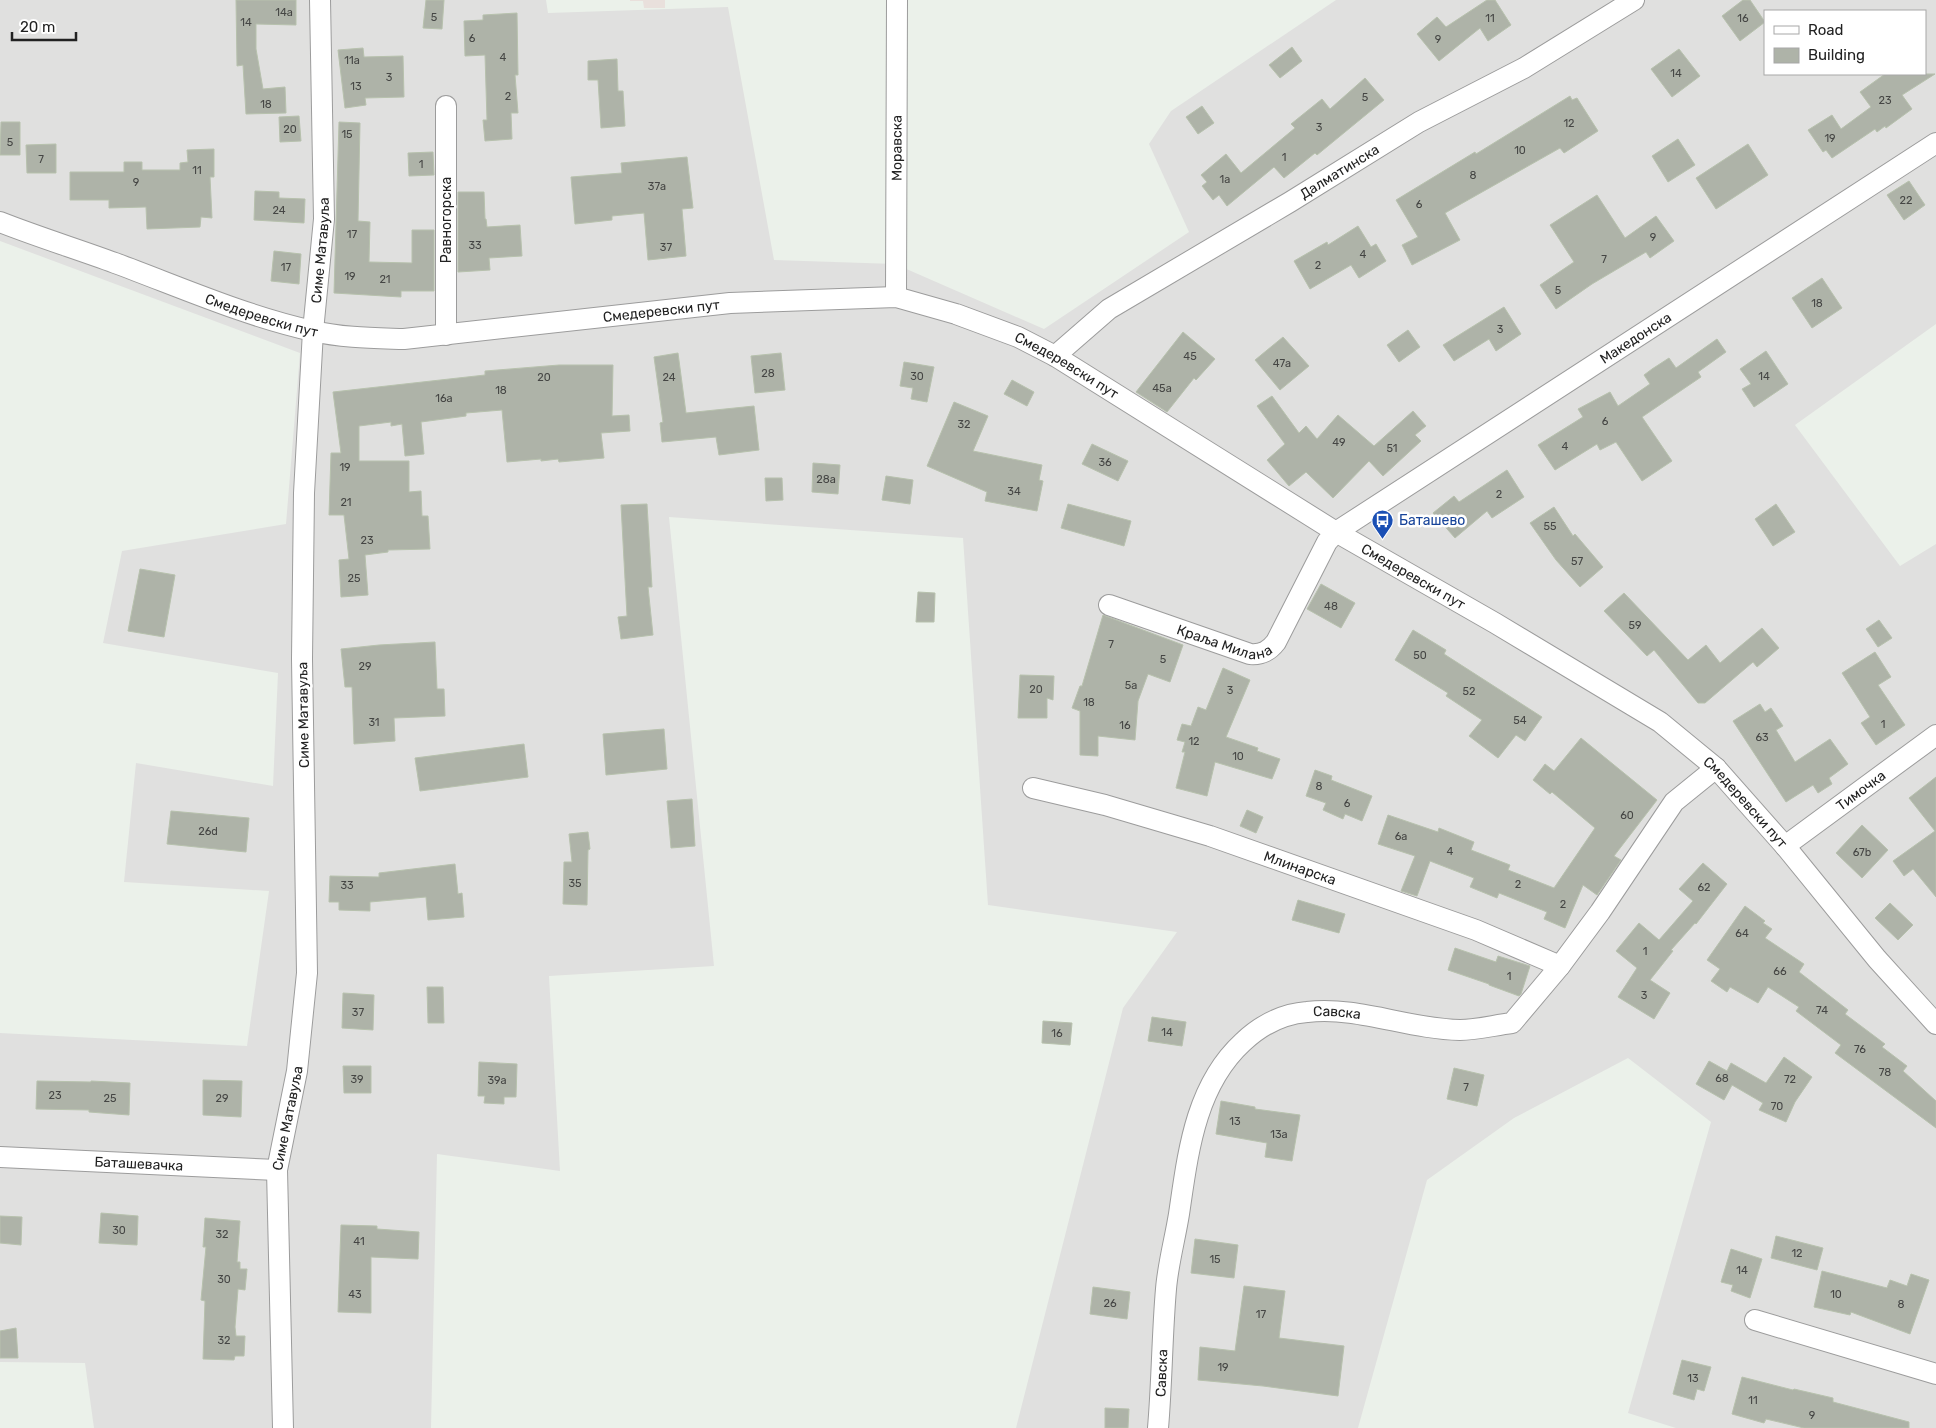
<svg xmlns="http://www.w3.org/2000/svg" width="1936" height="1428" viewBox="0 0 1936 1428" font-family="Rubik,sans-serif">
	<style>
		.residential { fill: #e0e0df; fill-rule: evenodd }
		.industrial { fill: #e9e0dc }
		.building { fill: #aeb3a8; stroke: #b7c1ad }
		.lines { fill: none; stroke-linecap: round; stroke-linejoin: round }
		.minor-casing { stroke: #9c9c9c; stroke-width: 22 }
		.minor { stroke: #fff; stroke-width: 20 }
		.labels { text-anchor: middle; stroke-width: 5; stroke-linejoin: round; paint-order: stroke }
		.number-label { font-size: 11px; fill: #454644 }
		.street-label { font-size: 14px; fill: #222; stroke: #fff }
		.transit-label { font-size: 14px; fill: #164399; stroke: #fff; text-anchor: start }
	</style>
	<rect width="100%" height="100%" fill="#ebf1ea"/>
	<path class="residential" d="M0,0H546L548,13L728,7L774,260L895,264L1044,329L1189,232L1149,144L1171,111L1336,0H1936V324L1795,425L1900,566L1936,544V1428H1676L1628,1413L1711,1122L1628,1058L1514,1118L1427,1180L1358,1428H1016L1123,1008L1177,932L988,905L963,538L669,517L714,966L549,976L560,1171L437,1154L431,1428H94L85,1363L0,1362V1033L247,1046L269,891L124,882L136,763L273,786L278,673L103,643L122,551L286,524L300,353L0,241ZM1765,11H1925V74H1765Z"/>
	<polygon class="industrial" points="630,0 665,0 665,8 644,8 643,1 630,1"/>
	<g class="building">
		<polygon points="236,0 296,0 296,25 256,24 256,49 263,89 285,87 286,113 246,114 243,65 237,66"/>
		<polygon points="426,0 444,0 442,29 423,28"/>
		<polygon points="1487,0 1495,0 1511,25 1488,41 1480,28 1439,61 1417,34 1437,17 1446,27"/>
		<polygon points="1743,0 1750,0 1765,22 1740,41 1722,16"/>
		<polygon points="517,13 518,75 515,75 518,113 511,113 512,139 485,141 483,120 487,120 485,55 465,56 464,21 483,20 483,15"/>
		<polygon points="1292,47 1302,61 1280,78 1269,65"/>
		<polygon points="363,48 364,57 403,56 404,97 365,98 366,105 345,108 338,50"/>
		<polygon points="1679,49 1700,76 1672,97 1651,69"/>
		<polygon points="617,59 618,91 623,91 625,126 601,128 598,80 588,80 588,61"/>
		<polygon points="1885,74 1935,74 1902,95 1912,109 1886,128 1885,126 1877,132 1875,129 1832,158 1826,150 1823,152 1808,130 1832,115 1841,129 1871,107 1860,92"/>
		<polygon points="1365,78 1384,100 1317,155 1315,153 1284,178 1274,167 1227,206 1219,195 1213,200 1202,186 1207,182 1201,175 1226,154 1241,173 1295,128 1291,124 1322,99 1330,109"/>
		<polygon points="1570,96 1572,100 1577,98 1598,131 1564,153 1560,148 1445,213 1460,240 1412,265 1402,245 1418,237 1396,200 1475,152 1476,154"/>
		<polygon points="1202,106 1214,123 1198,134 1186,117"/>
		<polygon points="299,116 301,141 280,142 279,117"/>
		<polygon points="1,122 20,122 20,155 0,155"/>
		<polygon points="339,122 360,123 358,221 370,222 369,262 412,263 412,230 434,230 434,291 401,291 401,297 334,293"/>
		<polygon points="1678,139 1695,165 1668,182 1652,156"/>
		<polygon points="56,144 56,173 27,173 26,145"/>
		<polygon points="1748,144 1768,175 1716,209 1696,178"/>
		<polygon points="214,149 214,177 210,177 212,218 201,217 200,227 147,229 146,207 109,208 109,200 70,200 70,172 124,172 124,162 142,162 142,170 180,170 180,163 188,162 187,150"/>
		<polygon points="433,152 434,175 409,176 408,153"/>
		<polygon points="687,157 693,208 682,209 686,256 648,260 644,213 612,216 612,220 575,224 571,177 622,173 621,163"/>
		<polygon points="1909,181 1925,205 1904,220 1887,195"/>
		<polygon points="255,191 279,192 279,198 305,199 304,223 254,220"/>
		<polygon points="458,192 484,192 485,219 486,219 487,227 520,225 522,256 489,258 490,270 458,272"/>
		<polygon points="1597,195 1625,238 1656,216 1674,241 1650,258 1646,252 1592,284 1556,309 1540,285 1574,262 1550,225"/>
		<polygon points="1358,226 1371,247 1376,244 1386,261 1359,278 1351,265 1310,289 1294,261 1327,242 1328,245"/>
		<polygon points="274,251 301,254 299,284 271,281"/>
		<polygon points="1822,278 1842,308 1812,328 1792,298"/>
		<polygon points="1504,307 1521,334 1496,351 1489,339 1454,361 1443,345"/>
		<polygon points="1408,330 1420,347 1399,362 1387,345"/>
		<polygon points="1183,332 1215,359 1196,380 1194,378 1167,412 1136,392"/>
		<polygon points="1283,337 1309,366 1280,390 1255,360"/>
		<polygon points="1717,339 1726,352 1698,372 1701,377 1642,417 1672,461 1642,481 1616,442 1600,450 1597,444 1555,470 1538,445 1583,417 1578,409 1610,392 1618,406 1650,384 1644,375 1652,369 1669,358 1676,368"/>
		<polygon points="1766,351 1788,384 1754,407 1742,389 1751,384 1740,369"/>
		<polygon points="678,353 686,413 754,406 759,450 719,455 716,437 662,442 660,423 663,422 654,357"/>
		<polygon points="781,353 785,390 755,393 751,356"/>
		<polygon points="904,362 934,367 927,402 911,399 913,388 900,386"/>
		<polygon points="559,365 613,365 612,416 629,415 630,431 601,433 604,458 559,462 558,459 541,461 541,459 507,462 502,410 466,413 466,416 421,422 424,454 405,456 402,424 391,426 391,422 359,426 359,461 409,461 409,492 421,491 422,516 428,516 430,549 388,550 388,552 365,555 368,595 341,597 339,560 349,559 344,515 329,515 331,453 341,453 333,392 485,375 485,371"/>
		<polygon points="1012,380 1034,392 1027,406 1004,394"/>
		<polygon points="1272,396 1299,433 1306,426 1317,439 1338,415 1374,446 1413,411 1426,426 1415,435 1421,441 1383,476 1369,461 1333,498 1306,472 1289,486 1267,460 1285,444 1257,406"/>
		<polygon points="954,402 988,416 973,451 1042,465 1039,480 1043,481 1037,511 985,501 987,492 927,466"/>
		<polygon points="1092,444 1128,461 1118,481 1082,464"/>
		<polygon points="813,463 840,465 838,494 812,492"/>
		<polygon points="1507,470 1524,497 1492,518 1487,511 1455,538 1433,513 1454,496 1459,502"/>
		<polygon points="886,476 913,480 910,504 882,500"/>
		<polygon points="765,478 782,478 783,500 766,501"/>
		<polygon points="647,504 652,587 648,587 653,635 621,639 618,617 627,616 621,505"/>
		<polygon points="1068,504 1131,521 1124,546 1061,528"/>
		<polygon points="1776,504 1795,532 1773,546 1755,519"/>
		<polygon points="1554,507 1573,536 1575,534 1603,567 1580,587 1556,560 1530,523"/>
		<polygon points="140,569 175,575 164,637 128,631"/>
		<polygon points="1321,584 1355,603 1341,628 1307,609"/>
		<polygon points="918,592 935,593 934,622 916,622"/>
		<polygon points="1624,593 1688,660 1706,645 1720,663 1762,628 1779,648 1757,667 1753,662 1705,703 1698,703 1654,650 1647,656 1604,611"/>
		<polygon points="1103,615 1183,645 1170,682 1148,674 1138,701 1135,740 1098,736 1098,756 1080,755 1080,711 1072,708 1080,686 1082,686"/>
		<polygon points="1879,620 1892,638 1878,647 1866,629"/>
		<polygon points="1413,630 1446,650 1444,654 1542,717 1525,741 1516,735 1498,758 1469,736 1482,720 1446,696 1448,693 1395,660"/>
		<polygon points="435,642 437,689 444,689 445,716 394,718 395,741 354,744 352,687 345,687 341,649 379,645"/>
		<polygon points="1875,652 1891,677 1878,685 1905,725 1876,745 1861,723 1870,717 1842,673"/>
		<polygon points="1223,668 1250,680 1226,737 1258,748 1257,751 1280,759 1272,779 1215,762 1207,796 1176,788 1185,752 1182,752 1185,742 1177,740 1182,724 1191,726 1198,707 1206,710"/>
		<polygon points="1020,675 1054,676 1053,700 1047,698 1047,718 1018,718"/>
		<polygon points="1760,704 1765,712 1771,708 1783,726 1776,730 1795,762 1830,739 1848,764 1829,778 1832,784 1818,793 1813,785 1786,802 1733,721"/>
		<polygon points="664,729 667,769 606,775 603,734"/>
		<polygon points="1581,738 1657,800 1614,856 1621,860 1597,895 1583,885 1565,928 1544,919 1547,912 1499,893 1497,898 1470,887 1474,878 1430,861 1417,896 1401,891 1415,856 1378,844 1388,815 1438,832 1439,828 1474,842 1471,850 1510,865 1508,870 1554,888 1595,828 1552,792 1550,794 1533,780 1545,764 1554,771"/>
		<polygon points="524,744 528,777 420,791 415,758"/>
		<polygon points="1315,770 1332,776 1331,780 1372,796 1362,821 1345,814 1343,819 1323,810 1326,803 1306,796"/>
		<polygon points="1936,777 1936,897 1913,869 1904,876 1893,861 1935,831 1909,798"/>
		<polygon points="692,799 695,846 671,848 667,801"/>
		<polygon points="1247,810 1263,817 1256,833 1240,826"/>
		<polygon points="171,811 249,818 246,852 167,844"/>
		<polygon points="1862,825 1888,850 1862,878 1836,853"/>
		<polygon points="588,832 590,849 588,850 587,905 563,904 564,862 572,862 569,834"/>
		<polygon points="1703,863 1727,884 1696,924 1695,923 1671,950 1673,951 1650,980 1670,993 1654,1019 1618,997 1637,968 1616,951 1639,923 1659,940 1693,901 1679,889"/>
		<polygon points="455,864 458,894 462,893 464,917 428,920 426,897 370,902 370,911 339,910 339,902 329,902 330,876 379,877 379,873"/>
		<polygon points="1298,900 1345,914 1339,933 1292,920"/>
		<polygon points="1890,903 1913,925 1898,940 1875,918"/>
		<polygon points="1745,906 1765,921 1763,923 1772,929 1765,938 1804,964 1799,972 1848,1010 1845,1014 1885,1044 1882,1047 1907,1066 1903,1071 1936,1101 1936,1128 1835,1053 1841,1045 1796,1011 1799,1007 1768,987 1758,1003 1730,987 1727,992 1711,981 1720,969 1707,960"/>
		<polygon points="1455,948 1496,962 1498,956 1530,966 1521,994 1519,996 1489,985 1489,984 1448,970"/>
		<polygon points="427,987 443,987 444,1023 428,1023"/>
		<polygon points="343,993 374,995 373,1030 342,1028"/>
		<polygon points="1152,1017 1186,1022 1182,1046 1148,1041"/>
		<polygon points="1043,1021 1072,1023 1070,1045 1042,1043"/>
		<polygon points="1784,1057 1812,1077 1795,1102 1786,1122 1759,1110 1763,1103 1732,1085 1724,1100 1696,1084 1709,1061 1727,1071 1731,1063 1766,1083"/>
		<polygon points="479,1062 517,1064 516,1097 504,1097 504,1104 484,1103 485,1096 478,1096"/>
		<polygon points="343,1066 371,1066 371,1093 344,1093"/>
		<polygon points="1454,1068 1484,1075 1477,1106 1447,1099"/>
		<polygon points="203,1080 242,1081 241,1117 203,1115"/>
		<polygon points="37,1081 91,1082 91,1081 130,1083 129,1115 89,1112 89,1110 36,1109"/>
		<polygon points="1221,1101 1255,1107 1255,1109 1300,1115 1292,1161 1265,1157 1267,1143 1216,1134"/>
		<polygon points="101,1213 138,1216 137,1245 99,1243"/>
		<polygon points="0,1216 22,1217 21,1245 0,1243"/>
		<polygon points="205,1218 240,1221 237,1262 240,1262 240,1269 247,1269 245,1290 238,1289 235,1327 236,1336 245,1336 244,1356 235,1356 234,1360 203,1359 205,1301 201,1300 206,1247 203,1247"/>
		<polygon points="341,1225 377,1226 377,1229 419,1232 418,1259 371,1257 371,1313 338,1312"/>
		<polygon points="1776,1236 1823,1248 1817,1270 1771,1258"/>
		<polygon points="1195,1239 1238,1245 1234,1278 1191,1273"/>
		<polygon points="1731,1249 1762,1259 1750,1298 1731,1291 1733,1285 1721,1282"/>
		<polygon points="1822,1271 1887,1288 1890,1280 1907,1286 1911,1274 1929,1280 1910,1334 1851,1312 1850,1315 1814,1307"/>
		<polygon points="1244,1286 1285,1291 1279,1338 1344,1346 1338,1396 1263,1386 1198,1380 1200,1347 1235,1351"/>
		<polygon points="1093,1287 1130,1292 1127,1319 1090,1314"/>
		<polygon points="16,1328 18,1358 0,1358 0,1331"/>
		<polygon points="1682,1360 1711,1367 1704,1391 1697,1389 1694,1400 1673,1394"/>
		<polygon points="1742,1377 1793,1390 1794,1389 1833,1398 1833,1402 1909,1422 1909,1428 1804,1428 1766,1419 1764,1423 1732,1414"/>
		<polygon points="1105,1408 1129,1409 1128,1428 1105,1428"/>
	</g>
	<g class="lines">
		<defs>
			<g id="minor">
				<polyline points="446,106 446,335"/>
				<path id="s1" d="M0,222C38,237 77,249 115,263C180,287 245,316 313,331C343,338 374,338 404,339L730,303L896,297L956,314L1018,337L1055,356L1336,532L1495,623L1660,722L1716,768L1785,846L1877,959L1936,1024"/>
				<path id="s2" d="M896,297L897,0"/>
				<path id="s3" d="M1055,356L1109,309L1290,202L1419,122L1524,68L1634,0"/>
				<path id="s4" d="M1109,605L1250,654C1262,655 1269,651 1276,642L1327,542L1336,532L1936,143"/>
				<path id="s5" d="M1033,788L1105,805L1210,836L1476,930L1560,966"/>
				<path id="s6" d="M1785,846L1936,735"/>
				<path id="s7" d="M0,1157L277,1170"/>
				<polyline points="1755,1320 1936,1374"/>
				<path id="s8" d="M283,1428L277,1170L297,1071L307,973L302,659L304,493L313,331L324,219L320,0"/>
				<path id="s9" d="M1158,1428C1162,1382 1162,1335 1166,1289C1168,1264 1175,1239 1179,1214C1188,1153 1195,1086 1243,1042C1261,1025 1282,1014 1307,1012C1358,1006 1408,1029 1460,1030C1477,1030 1495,1025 1512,1023L1560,966L1600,912L1674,802L1716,768"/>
			</g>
		</defs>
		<use href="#minor" class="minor-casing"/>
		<use href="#minor" class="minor"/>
	</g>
	<defs>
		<symbol id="bus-pin" viewBox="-11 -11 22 30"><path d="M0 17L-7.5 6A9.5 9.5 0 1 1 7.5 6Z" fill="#1a4fb4" stroke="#fff"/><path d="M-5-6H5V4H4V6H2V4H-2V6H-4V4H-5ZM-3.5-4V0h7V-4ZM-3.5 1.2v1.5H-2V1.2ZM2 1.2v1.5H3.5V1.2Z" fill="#fff"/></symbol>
	</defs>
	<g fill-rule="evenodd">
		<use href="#bus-pin" x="1370" y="508" width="25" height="34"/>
	</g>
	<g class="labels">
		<g class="number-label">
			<text x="284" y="16">14a</text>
			<text x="434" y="21">5</text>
			<text x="1490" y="22">11</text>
			<text x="1743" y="22">16</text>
			<text x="246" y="26">14</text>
			<text x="472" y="42">6</text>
			<text x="1438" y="43">9</text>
			<text x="503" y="61">4</text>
			<text x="352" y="64">11a</text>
			<text x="1676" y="77">14</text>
			<text x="389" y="81">3</text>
			<text x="356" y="90">13</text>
			<text x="508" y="100">2</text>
			<text x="1365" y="101">5</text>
			<text x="1885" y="104">23</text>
			<text x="266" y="108">18</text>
			<text x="1569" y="127">12</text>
			<text x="1319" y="131">3</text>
			<text x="290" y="133">20</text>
			<text x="347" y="138">15</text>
			<text x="1830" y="142">19</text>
			<text x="10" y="146">5</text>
			<text x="1520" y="154">10</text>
			<text x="1284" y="161">1</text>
			<text x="41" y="163">7</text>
			<text x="421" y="168">1</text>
			<text x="197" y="174">11</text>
			<text x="1473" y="179">8</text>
			<text x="1225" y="183">1a</text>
			<text x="136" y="186">9</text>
			<text x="657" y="190">37a</text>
			<text x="1906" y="204">22</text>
			<text x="1419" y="208">6</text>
			<text x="279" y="214">24</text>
			<text x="352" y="238">17</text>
			<text x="1653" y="241">9</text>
			<text x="475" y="249">33</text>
			<text x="666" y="251">37</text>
			<text x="1363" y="258">4</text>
			<text x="1604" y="263">7</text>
			<text x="1318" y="269">2</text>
			<text x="286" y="271">17</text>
			<text x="350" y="280">19</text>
			<text x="385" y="283">21</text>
			<text x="1558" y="294">5</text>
			<text x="1817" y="307">18</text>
			<text x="1500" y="333">3</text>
			<text x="1190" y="360">45</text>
			<text x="1282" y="367">47a</text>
			<text x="768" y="377">28</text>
			<text x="917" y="380">30</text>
			<text x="1764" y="380">14</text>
			<text x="544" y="381">20</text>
			<text x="669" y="381">24</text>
			<text x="1162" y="392">45a</text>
			<text x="501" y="394">18</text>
			<text x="444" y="402">16a</text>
			<text x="1605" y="425">6</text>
			<text x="964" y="428">32</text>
			<text x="1339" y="446">49</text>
			<text x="1565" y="450">4</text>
			<text x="1392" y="452">51</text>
			<text x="1105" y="466">36</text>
			<text x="345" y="471">19</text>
			<text x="826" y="483">28a</text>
			<text x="1014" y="495">34</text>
			<text x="1499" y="498">2</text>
			<text x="346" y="506">21</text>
			<text x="1550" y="530">55</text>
			<text x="367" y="544">23</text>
			<text x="1577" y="565">57</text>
			<text x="354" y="582">25</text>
			<text x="1331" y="610">48</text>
			<text x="1635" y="629">59</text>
			<text x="1111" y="648">7</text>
			<text x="1420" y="659">50</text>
			<text x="1163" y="663">5</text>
			<text x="365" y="670">29</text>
			<text x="1131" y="689">5a</text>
			<text x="1036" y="693">20</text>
			<text x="1230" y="694">3</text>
			<text x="1469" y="695">52</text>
			<text x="1089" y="706">18</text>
			<text x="1520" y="724">54</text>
			<text x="374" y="726">31</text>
			<text x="1883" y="728">1</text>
			<text x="1125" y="729">16</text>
			<text x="1762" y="741">63</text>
			<text x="1194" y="745">12</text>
			<text x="1238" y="760">10</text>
			<text x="1319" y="790">8</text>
			<text x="1347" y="807">6</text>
			<text x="1627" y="819">60</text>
			<text x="208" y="835">26d</text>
			<text x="1401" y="840">6a</text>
			<text x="1450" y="855">4</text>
			<text x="1862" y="856">67b</text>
			<text x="575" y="887">35</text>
			<text x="1518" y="888">2</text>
			<text x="347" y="889">33</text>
			<text x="1704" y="891">62</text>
			<text x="1563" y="908">2</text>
			<text x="1742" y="937">64</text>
			<text x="1645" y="955">1</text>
			<text x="1780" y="975">66</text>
			<text x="1509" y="980">1</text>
			<text x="1644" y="999">3</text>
			<text x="1822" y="1014">74</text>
			<text x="358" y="1016">37</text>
			<text x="1167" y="1036">14</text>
			<text x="1057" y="1037">16</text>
			<text x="1860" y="1053">76</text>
			<text x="1885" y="1076">78</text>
			<text x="1722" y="1082">68</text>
			<text x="357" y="1083">39</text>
			<text x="1790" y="1083">72</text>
			<text x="497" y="1084">39a</text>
			<text x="1466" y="1091">7</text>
			<text x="55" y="1099">23</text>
			<text x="110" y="1102">25</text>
			<text x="222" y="1102">29</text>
			<text x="1777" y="1110">70</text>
			<text x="1235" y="1125">13</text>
			<text x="1279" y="1138">13a</text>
			<text x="119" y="1234">30</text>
			<text x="222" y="1238">32</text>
			<text x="359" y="1245">41</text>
			<text x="1797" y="1257">12</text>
			<text x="1215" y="1263">15</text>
			<text x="1742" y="1274">14</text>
			<text x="224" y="1283">30</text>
			<text x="355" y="1298">43</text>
			<text x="1836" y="1298">10</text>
			<text x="1110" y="1307">26</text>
			<text x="1901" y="1308">8</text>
			<text x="1261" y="1318">17</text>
			<text x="224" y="1344">32</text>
			<text x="1223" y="1371">19</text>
			<text x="1693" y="1382">13</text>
			<text x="1753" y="1404">11</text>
			<text x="1812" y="1419">9</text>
		</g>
		<g class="street-label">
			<text dy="5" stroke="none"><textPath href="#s2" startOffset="149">Моравска</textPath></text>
			<text dy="5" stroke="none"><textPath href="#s3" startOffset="340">Далматинска</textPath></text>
			<text transform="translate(446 220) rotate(-90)" y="5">Равногорска</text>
			<text dy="5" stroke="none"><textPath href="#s8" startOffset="1181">Симе Матавуља</textPath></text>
			<text dy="5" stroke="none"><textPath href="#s1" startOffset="682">Смедеревски пут</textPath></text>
			<text dy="5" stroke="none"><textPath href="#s1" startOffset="278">Смедеревски пут</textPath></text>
			<text dy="5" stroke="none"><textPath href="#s4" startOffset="662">Македонска</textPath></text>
			<text dy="5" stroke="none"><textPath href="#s1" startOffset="1102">Смедеревски пут</textPath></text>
			<text dy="5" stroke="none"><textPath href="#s1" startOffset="1508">Смедеревски пут</textPath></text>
			<text dy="5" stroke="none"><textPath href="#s4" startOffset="122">Краља Милана</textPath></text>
			<text transform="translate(303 715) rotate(-91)" y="5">Симе Матавуља</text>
			<text dy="5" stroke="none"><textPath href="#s6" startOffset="94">Тимочка</textPath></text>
			<text dy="5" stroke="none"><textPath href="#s1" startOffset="1912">Смедеревски пут</textPath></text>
			<text dy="5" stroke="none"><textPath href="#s5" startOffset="279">Млинарска</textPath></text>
			<text dy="5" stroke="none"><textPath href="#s9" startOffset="505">Савска</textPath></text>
			<text dy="5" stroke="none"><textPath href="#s8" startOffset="311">Симе Матавуља</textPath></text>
			<text dy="5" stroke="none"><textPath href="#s7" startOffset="139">Баташевачка</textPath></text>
			<text dy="5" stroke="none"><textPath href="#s9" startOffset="55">Савска</textPath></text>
		</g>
		<g class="transit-label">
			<text x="1399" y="525">Баташево</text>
		</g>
	</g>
	<rect x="1764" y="10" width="162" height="65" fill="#ffffff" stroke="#a7a7a7"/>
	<rect x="1774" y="26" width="25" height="8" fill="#ffffff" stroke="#a7a7a7"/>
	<text x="1808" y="35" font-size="15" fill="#222222">Road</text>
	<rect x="1774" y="48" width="25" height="15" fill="#aeb3a8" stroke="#a7a7a7"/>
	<text x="1808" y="60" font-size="15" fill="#222222">Building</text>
	<path d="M12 32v8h64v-8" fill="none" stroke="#222222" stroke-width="2.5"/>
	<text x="20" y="32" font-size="15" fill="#222222" stroke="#ffffff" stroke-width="4" paint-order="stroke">20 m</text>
</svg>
